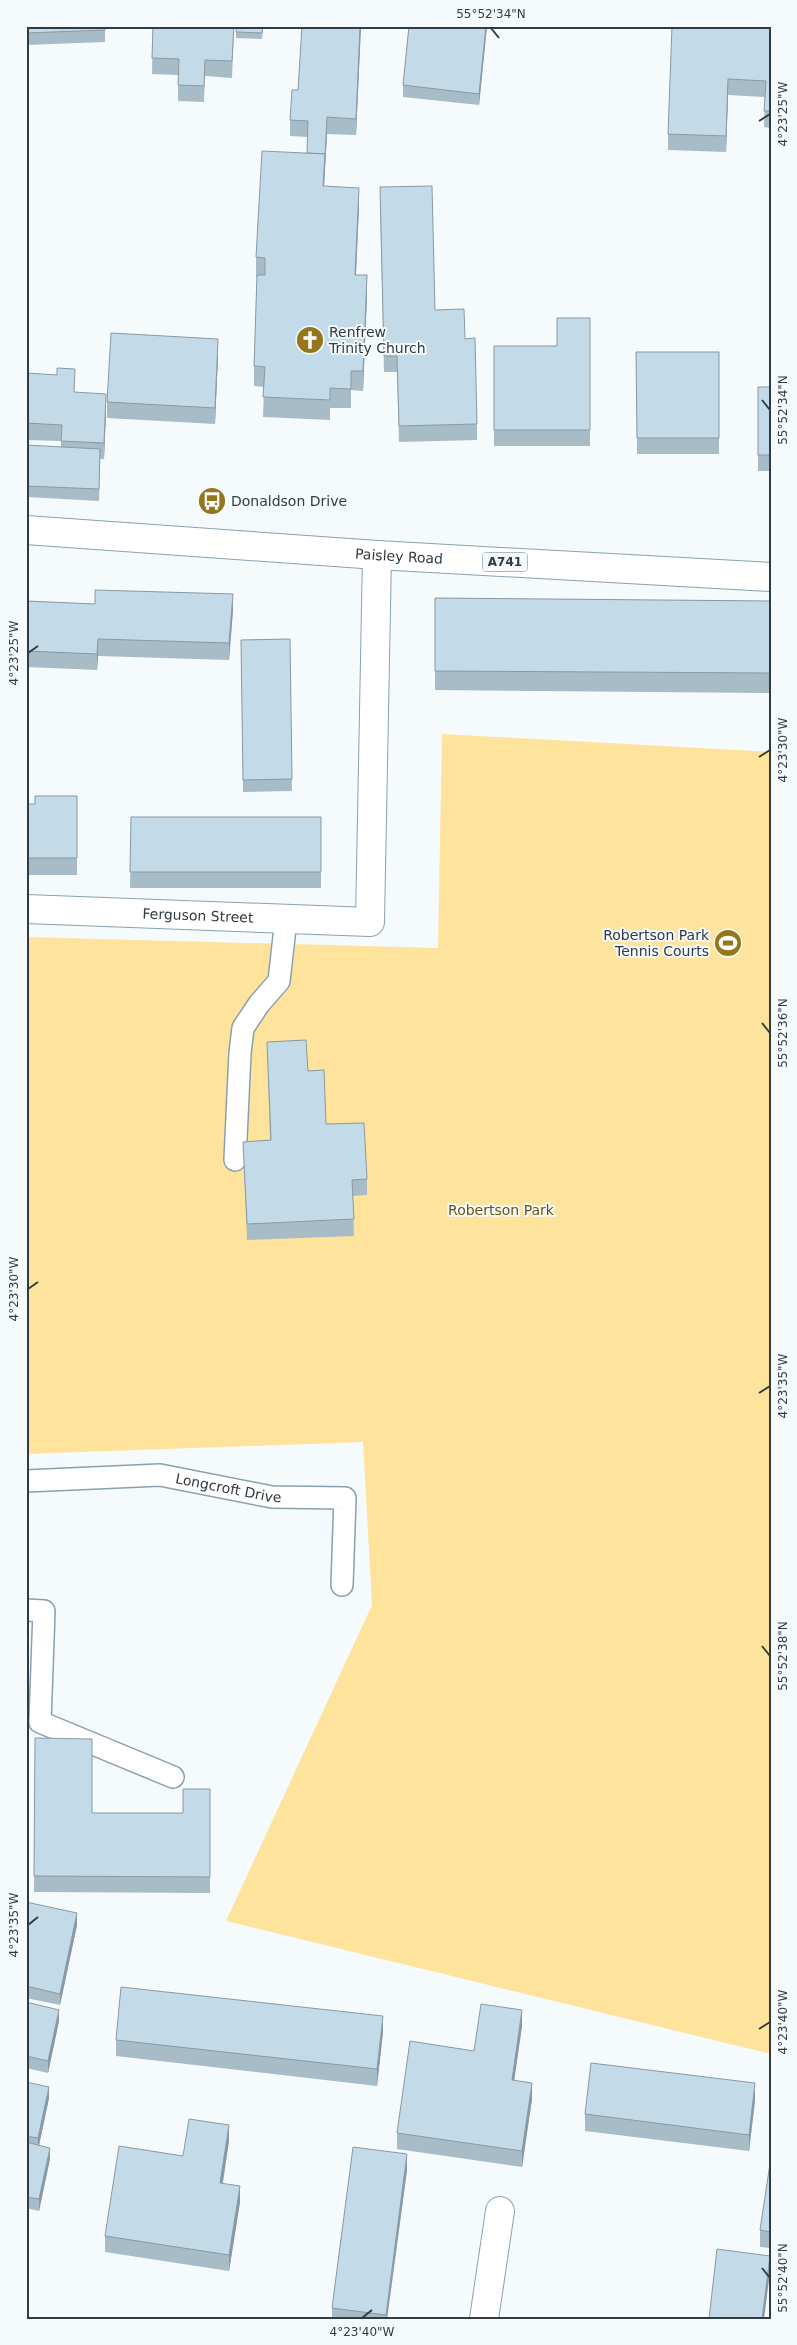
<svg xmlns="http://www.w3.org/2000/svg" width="797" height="2345" viewBox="0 0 797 2345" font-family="'DejaVu Sans',sans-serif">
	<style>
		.green { fill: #fee39d }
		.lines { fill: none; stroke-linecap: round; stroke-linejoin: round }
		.service-casing { stroke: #89a1ae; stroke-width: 24 }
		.minor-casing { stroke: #89a1ae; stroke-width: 30 }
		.primary-casing { stroke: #89a1ae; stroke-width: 30 }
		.service { stroke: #fff; stroke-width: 21 }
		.minor { stroke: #fff; stroke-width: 28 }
		.primary { stroke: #fff; stroke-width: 28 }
		.wall { fill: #a8bcc8 }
		.shaded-wall { fill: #8899a3 }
		.building { fill: #c3dbe9; stroke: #8899a3 }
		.ticks { fill: none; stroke: #323b41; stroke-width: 2 }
		.labels { text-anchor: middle; stroke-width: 4; stroke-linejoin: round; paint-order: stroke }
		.shield { fill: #f5fafd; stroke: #6c7479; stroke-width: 1 }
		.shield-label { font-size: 12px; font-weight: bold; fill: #323b41 }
		.poi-label { font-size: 14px; fill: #323b41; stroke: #f5fafd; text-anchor: start }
		.street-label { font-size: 14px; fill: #323b41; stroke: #f5fafd }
		.park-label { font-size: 14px; fill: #6a5309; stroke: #f5fafd }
		.neatline { fill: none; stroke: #323b41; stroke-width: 2 }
		.ticks-label { font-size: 12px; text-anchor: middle; fill: #323b41 }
	</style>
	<rect width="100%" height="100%" fill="#f5fafd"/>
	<polygon class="green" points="442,734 771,752 771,2054 226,1921 372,1605 363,1442 26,1454 26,937 438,948"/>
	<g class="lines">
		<defs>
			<g id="service">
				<polyline points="235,1160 240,1053 243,1028 259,1004 279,981 286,919"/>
				<path id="s1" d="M26,1481L160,1475L272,1497L345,1498L342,1585"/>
				<polyline points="26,1610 44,1611 40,1722 173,1777"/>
			</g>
			<g id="minor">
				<path id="s2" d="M26,909L370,922L377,555"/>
				<polyline points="484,2319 500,2211"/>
			</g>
			<g id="primary">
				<path id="s3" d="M26,530L377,555L771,577"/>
			</g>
		</defs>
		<use href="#service" class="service-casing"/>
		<use href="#minor" class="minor-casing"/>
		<use href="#primary" class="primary-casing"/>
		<use href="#service" class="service"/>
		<use href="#minor" class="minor"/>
		<use href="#primary" class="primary"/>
	</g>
	<g class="wall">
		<polygon points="26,26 105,26 105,42 26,45"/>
		<polygon points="153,26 234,26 232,78 205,76 204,102 178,101 178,75 152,74"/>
		<polygon points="263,26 262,39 236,38 236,32"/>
		<polygon points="302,26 361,26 356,135 327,134 324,186 359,207 356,275 367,295 363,391 351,390 351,408 330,408 330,420 263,417 264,387 254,386 254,366 257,277 256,277 256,257 307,153 308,137 290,136 290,120 298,90"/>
		<polygon points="409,26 487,26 479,105 403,97 403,85"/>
		<polygon points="771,26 771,128 764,127 765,97 728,95 726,152 668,150 668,134"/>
		<polygon points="380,203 435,310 465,339 477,424 477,440 399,442 397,372 384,372"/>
		<polygon points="590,318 590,446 494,446 494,346 557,346"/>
		<polygon points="636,352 719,352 719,454 637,454"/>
		<polygon points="218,355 215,424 107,418 107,402"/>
		<polygon points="26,373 75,392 106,410 104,459 100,459 99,501 26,497 26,445 61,447 61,441 26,440"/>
		<rect x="758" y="387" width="13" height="84"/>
		<polygon points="435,598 771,601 771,693 435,690"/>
		<polygon points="26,601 233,610 229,660 98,656 97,670 26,667"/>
		<polygon points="290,639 292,791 243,792 241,640"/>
		<polygon points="77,796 77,875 26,875 26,804 35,804"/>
		<polygon points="131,817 321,817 321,888 130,888"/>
		<polygon points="267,1042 308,1071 326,1124 367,1179 367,1195 353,1196 354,1236 247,1240 243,1142 270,1140"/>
		<polygon points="35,1738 92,1813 183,1813 210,1789 210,1893 34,1892"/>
		<polygon points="26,1902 77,1925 60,2005 26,1998"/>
		<polygon points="26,2002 59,2021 48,2073 26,2068"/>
		<polygon points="522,2026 514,2080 532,2099 522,2167 397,2149 397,2133 474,2051"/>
		<polygon points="383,2032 377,2086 116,2056 116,2040"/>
		<polygon points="26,2082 49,2098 39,2145 50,2159 39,2211 26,2208"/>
		<polygon points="755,2100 749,2151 585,2131 585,2114"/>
		<polygon points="229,2141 223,2183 240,2202 229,2271 105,2252 105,2236 183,2156"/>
		<polygon points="771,2157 771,2248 760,2247 760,2230"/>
		<polygon points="407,2170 387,2319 332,2319 332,2308"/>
	</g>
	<g class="shaded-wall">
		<polygon points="360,26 361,26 356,135 356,119"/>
		<polygon points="486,26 487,26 479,105 479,94"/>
		<polygon points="728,79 728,95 726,152 726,136"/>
		<polygon points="327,117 327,134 323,205 323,186"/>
		<polygon points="359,188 359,207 355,294 355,275"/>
		<polygon points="367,275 367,295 363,391 363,371"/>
		<polygon points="218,339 218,355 215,424 215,408"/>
		<polygon points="106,394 106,410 104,459 104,443"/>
		<polygon points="233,594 233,610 229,660 229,643"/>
		<polygon points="98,639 98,656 97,670 97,654"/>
		<polygon points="77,1913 77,1925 60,2005 60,1994"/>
		<polygon points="59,2010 59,2021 48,2073 48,2061"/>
		<polygon points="522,2010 522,2026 512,2096 512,2080"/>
		<polygon points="383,2016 383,2032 377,2086 377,2069"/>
		<polygon points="532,2083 532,2099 522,2167 522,2151"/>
		<polygon points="755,2083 755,2100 749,2151 749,2135"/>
		<polygon points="49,2087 49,2098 38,2150 38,2138"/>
		<polygon points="229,2125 229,2141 220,2199 220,2183"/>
		<polygon points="50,2148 50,2159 39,2211 39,2199"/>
		<polygon points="407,2154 407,2170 387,2319 386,2319"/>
		<polygon points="240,2186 240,2202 229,2271 229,2255"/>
		<polygon points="770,2256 770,2272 764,2319 762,2319"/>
	</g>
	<g class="building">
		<polygon points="26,26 105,26 105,30 26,33"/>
		<polygon points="153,26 234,26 232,61 205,60 204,86 178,85 179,59 152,58"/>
		<polygon points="237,26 263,26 262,33 236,32"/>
		<polygon points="302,26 360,26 356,119 327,117 325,157 325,154 307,153 308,121 290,120 292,90 298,90"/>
		<polygon points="409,26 486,26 479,94 403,85"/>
		<polygon points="672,26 771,26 771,111 764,111 766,81 728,79 726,136 668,134"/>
		<polygon points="262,151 325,154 323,186 359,188 355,275 367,275 363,371 351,371 351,389 330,388 330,400 263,397 265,367 254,366 257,275 265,275 265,258 256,257"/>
		<polygon points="432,186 435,310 464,309 465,339 475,338 477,424 399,426 397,356 384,356 380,187"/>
		<polygon points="557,318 590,318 590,430 494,430 494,346 557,346"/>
		<polygon points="111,333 218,339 215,408 107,402"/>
		<polygon points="636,352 719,352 719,438 637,438"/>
		<polygon points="57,368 75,369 74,392 106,394 104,443 61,441 62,425 26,423 26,373 57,375"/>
		<rect x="758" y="387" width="13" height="68"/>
		<polygon points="26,445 100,449 99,489 26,486"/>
		<polygon points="95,590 233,594 229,643 98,639 97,654 26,651 26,601 95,604"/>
		<polygon points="435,598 771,601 771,673 435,671"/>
		<polygon points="290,639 292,779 243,780 241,640"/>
		<polygon points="35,796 77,796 77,858 26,858 26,804 35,804"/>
		<polygon points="131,817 321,817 321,872 130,872"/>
		<polygon points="306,1040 308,1071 324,1070 326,1124 364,1123 367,1179 352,1180 354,1219 247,1224 243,1142 271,1140 267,1042"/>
		<polygon points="35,1738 92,1739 92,1813 183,1813 183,1789 210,1789 210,1877 34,1876"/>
		<polygon points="26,1902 77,1913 60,1994 26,1986"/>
		<polygon points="121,1987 383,2016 377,2069 116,2040"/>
		<polygon points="26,2002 59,2010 48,2061 26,2056"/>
		<polygon points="481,2004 522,2010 512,2080 532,2083 522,2151 397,2133 410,2041 474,2051"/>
		<polygon points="591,2063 755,2083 749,2135 585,2114"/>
		<polygon points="26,2082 49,2087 38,2138 26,2136"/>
		<polygon points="189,2119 229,2125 220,2183 240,2186 229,2255 105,2236 119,2146 183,2156"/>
		<polygon points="26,2142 50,2148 39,2199 26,2197"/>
		<polygon points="353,2147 407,2154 386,2315 332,2308"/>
		<polygon points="771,2157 771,2232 760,2230"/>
		<polygon points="717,2249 770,2256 762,2319 709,2319"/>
	</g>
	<path class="ticks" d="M491,28L499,38M759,121L770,114M762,400L770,410M28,653L38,646M759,757L770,750M762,1023L770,1033M28,1289L38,1282M759,1393L770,1386M762,1646L770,1656M28,1925L38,1917M759,2029L770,2022M762,2268L770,2278M362,2318L372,2310"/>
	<defs>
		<symbol id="church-disc" viewBox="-11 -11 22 22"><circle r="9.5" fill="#94761d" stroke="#f5fafd"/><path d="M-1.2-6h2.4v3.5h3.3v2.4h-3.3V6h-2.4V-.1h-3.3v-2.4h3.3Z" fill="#fff"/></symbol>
		<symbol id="bus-disc" viewBox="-11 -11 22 22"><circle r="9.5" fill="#94761d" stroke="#f5fafd"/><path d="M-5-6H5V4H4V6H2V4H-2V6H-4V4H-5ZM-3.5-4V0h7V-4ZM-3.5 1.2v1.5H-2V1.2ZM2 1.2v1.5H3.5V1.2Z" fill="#fff"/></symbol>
		<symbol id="stadium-disc" viewBox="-11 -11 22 22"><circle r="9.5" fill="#94761d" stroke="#f5fafd"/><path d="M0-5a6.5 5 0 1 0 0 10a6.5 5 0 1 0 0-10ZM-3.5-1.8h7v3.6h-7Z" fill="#fff"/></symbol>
	</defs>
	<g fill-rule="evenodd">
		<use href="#church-disc" x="294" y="324" width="32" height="32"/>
		<use href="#bus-disc" x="196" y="485" width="32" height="32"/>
		<use href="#stadium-disc" x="712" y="927" width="32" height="32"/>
	</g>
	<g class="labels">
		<rect class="shield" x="482.5" y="552.5" width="45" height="19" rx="4"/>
		<g class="shield-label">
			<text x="505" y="566">A741</text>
		</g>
		<g class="poi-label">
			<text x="329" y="337">Renfrew<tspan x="329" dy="16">Trinity Church</tspan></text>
			<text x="231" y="506">Donaldson Drive</text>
			<text x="709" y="940" text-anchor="end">Robertson Park<tspan x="709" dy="16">Tennis Courts</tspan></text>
		</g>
		<g class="street-label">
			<text dy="5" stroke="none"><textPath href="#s3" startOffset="374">Paisley Road</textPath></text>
			<text dy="5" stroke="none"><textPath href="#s2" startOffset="172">Ferguson Street</textPath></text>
			<text dy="5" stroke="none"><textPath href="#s1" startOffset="204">Longcroft Drive</textPath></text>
		</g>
		<g class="park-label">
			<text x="501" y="1215">Robertson Park</text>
		</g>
	</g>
	<rect width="797" height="2345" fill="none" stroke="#f5fafd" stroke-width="55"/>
	<rect x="28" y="28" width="742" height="2290" class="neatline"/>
	<g class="ticks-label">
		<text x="491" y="18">55°52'34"N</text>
		<text transform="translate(783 114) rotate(-90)" y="4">4°23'25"W</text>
		<text transform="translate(783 410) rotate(-90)" y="4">55°52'34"N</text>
		<text transform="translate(14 653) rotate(-90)" y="4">4°23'25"W</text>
		<text transform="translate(783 750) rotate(-90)" y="4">4°23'30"W</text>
		<text transform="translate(783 1033) rotate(-90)" y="4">55°52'36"N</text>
		<text transform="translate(14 1289) rotate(-90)" y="4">4°23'30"W</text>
		<text transform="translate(783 1386) rotate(-90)" y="4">4°23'35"W</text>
		<text transform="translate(783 1656) rotate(-90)" y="4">55°52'38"N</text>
		<text transform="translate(14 1925) rotate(-90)" y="4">4°23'35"W</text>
		<text transform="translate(783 2022) rotate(-90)" y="4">4°23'40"W</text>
		<text transform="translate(783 2278) rotate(-90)" y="4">55°52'40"N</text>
		<text x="362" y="2336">4°23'40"W</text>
	</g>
</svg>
